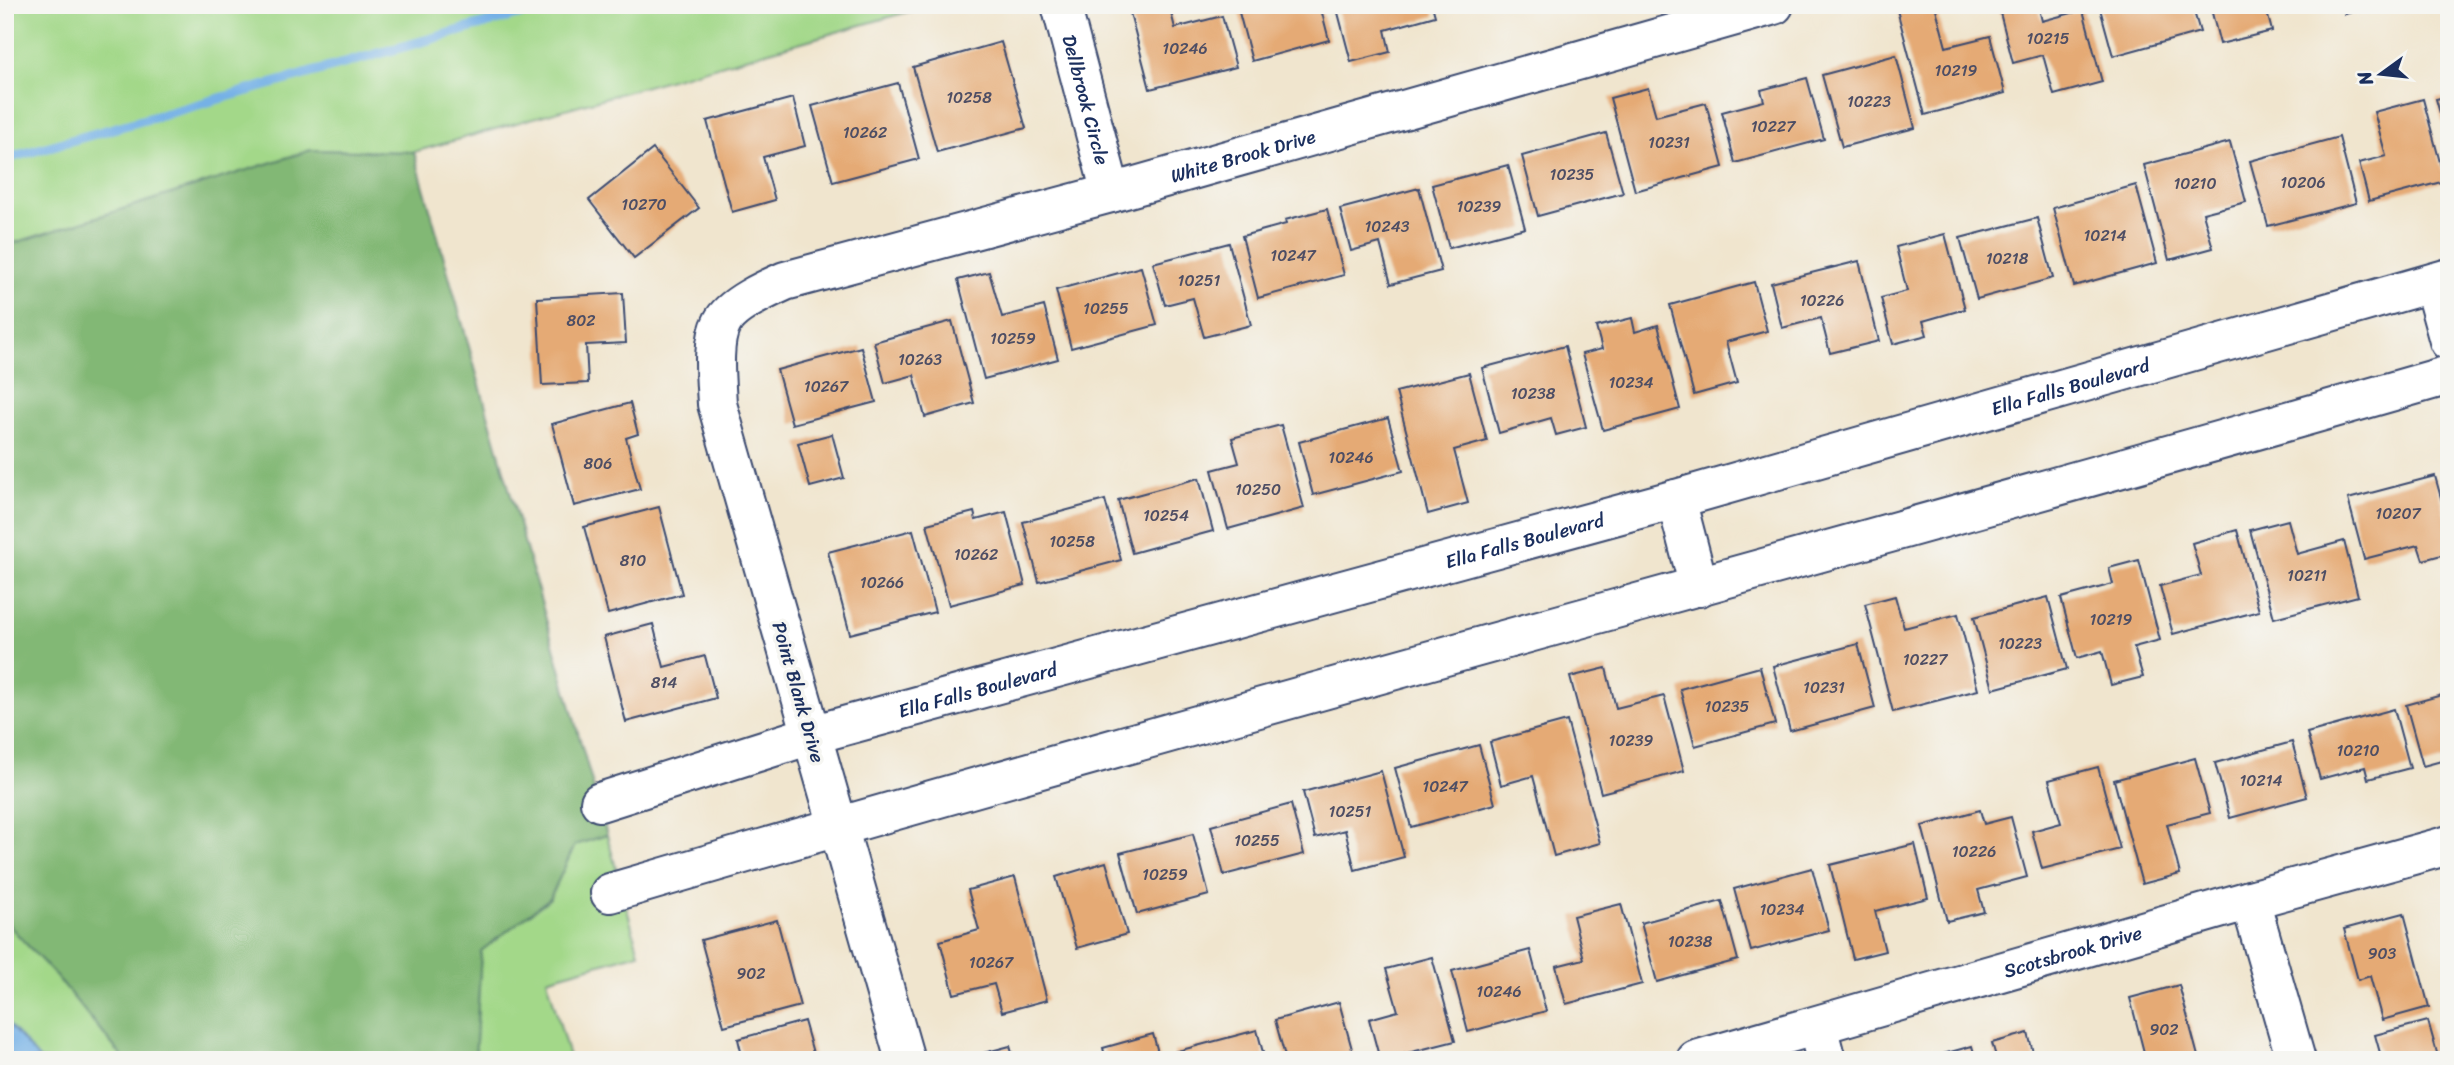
<svg xmlns="http://www.w3.org/2000/svg" width="2454" height="1065" viewBox="0 0 2454 1065" font-family="Sriracha,sans-serif">
	<style>
		.green { fill: #a3d889; stroke: #5f8474; stroke-width: 2 }
		.forest { fill: #82b875; stroke: #4e746a; stroke-width: 2 }
		.water { fill: #74b1e6; stroke: #4870a2; stroke-width: 2 }
		.lines { fill: none; stroke-linecap: round; stroke-linejoin: round }
		.stream { stroke: #74b1e6; stroke-width: 10 }
		.building { fill: #e5aa74 }
		.minor-casing { stroke: #3b4a6f; stroke-width: 42 }
		.minor { stroke: #fff; stroke-width: 38 }
		.labels { text-anchor: middle; stroke-width: 7; stroke-linejoin: round; paint-order: stroke }
		.number-label { font-size: 16px; fill: #4e4e64 }
		.street-label { font-size: 19px; fill: #1b2f5e; stroke: #f6f6f2 }
	</style>
	<rect width="100%" height="100%" fill="#f6f6f2"/>
	<filter id="ink" filterUnits="userSpaceOnUse"><feTurbulence type="fractalNoise" baseFrequency=".0143" numOctaves="2"/><feDisplacementMap in="SourceGraphic" scale="14" xChannelSelector="R" yChannelSelector="G"/><feConvolveMatrix kernelMatrix="1 2 1 2 8 2 1 2 1" color-interpolation-filters="sRGB"/></filter>
	<filter id="wash" filterUnits="userSpaceOnUse"><feTurbulence type="fractalNoise" baseFrequency=".00686" numOctaves="4" result="noise"/><feDisplacementMap in="SourceGraphic" scale="28" xChannelSelector="R" yChannelSelector="G"/><feGaussianBlur stdDeviation="1.57" result="paint"/><feColorMatrix in="noise" values="0 0 0 0 0 0 0 0 0 0 0 0 0 0 0 0 0 1.4 0 .05"/><feComposite in="paint" operator="in"/></filter>
	<g filter="url(#wash)">
		<rect width="100%" height="100%" fill="#f0e5ce"/>
		<g class="green">
			<polygon points="5,5 932,5 414,152 311,150 5,246"/>
			<polygon points="607,835 639,953 547,979 570,1060 475,1060 481,951 550,898 575,845"/>
			<polygon points="5,921 55,975 125,1060 5,1060"/>
		</g>
		<polygon class="forest" points="311,150 414,152 607,835 575,845 550,898 481,951 475,1060 125,1060 55,975 5,921 5,246"/>
		<polygon class="water" points="5,1020 40,1060 5,1060"/>
		<g class="lines">
			<polyline class="stream" points="5,159 551,5"/>
		</g>
		<g id="blocks">
			<g class="building">
				<polygon points="1128,5 1169,5 1175,28 1222,16 1236,67 1150,89"/>
				<polygon points="1237,5 1320,5 1329,40 1252,61"/>
				<polygon points="1336,5 1432,5 1435,16 1385,30 1390,52 1351,62"/>
				<polygon points="1914,5 1935,5 1946,47 1990,36 2005,93 1925,115 1897,10"/>
				<polygon points="1998,5 2038,5 2042,21 2083,10 2102,82 2054,95 2043,55 2013,63"/>
				<polygon points="2099,5 2192,5 2200,32 2113,56"/>
				<polygon points="2210,5 2265,5 2272,31 2220,44"/>
				<polygon points="2342,5 2375,5 2375,6 2345,14"/>
				<polygon points="1001,42 1026,128 937,152 913,67"/>
				<polygon points="1896,55 1915,128 1842,147 1822,75"/>
				<polygon points="1807,78 1824,139 1735,163 1722,112 1764,101 1761,90"/>
				<polygon points="898,83 919,159 833,182 812,106"/>
				<polygon points="1648,88 1656,116 1706,103 1723,167 1635,191 1610,98"/>
				<polygon points="2449,96 2449,142 2448,142 2436,99"/>
				<polygon points="793,98 805,146 763,157 775,200 732,212 707,121"/>
				<polygon points="2423,99 2445,181 2369,201 2359,163 2386,156 2374,112"/>
				<polygon points="1606,133 1623,193 1538,216 1522,156"/>
				<polygon points="2339,137 2356,203 2268,226 2250,161"/>
				<polygon points="2230,142 2246,202 2203,213 2213,248 2169,260 2144,165"/>
				<polygon points="653,149 699,208 634,258 589,200"/>
				<polygon points="1508,165 1525,228 1449,248 1432,185"/>
				<polygon points="2136,185 2157,263 2074,286 2053,208"/>
				<polygon points="1419,188 1441,271 1391,284 1380,243 1351,251 1340,209"/>
				<polygon points="1327,209 1344,275 1258,298 1242,236 1286,224 1285,220"/>
				<polygon points="2037,218 2053,278 1977,299 1960,238"/>
				<polygon points="1945,234 1965,309 1923,321 1927,335 1893,344 1881,298 1907,291 1896,247"/>
				<polygon points="1229,243 1251,325 1204,337 1193,298 1165,305 1153,263"/>
				<polygon points="1859,261 1879,341 1830,353 1821,318 1782,328 1771,283"/>
				<polygon points="1141,267 1157,325 1071,348 1056,290"/>
				<polygon points="989,272 1002,317 1044,306 1058,359 984,379 958,280"/>
				<polygon points="1754,282 1767,331 1726,342 1737,383 1694,395 1670,305"/>
				<polygon points="623,293 626,343 586,345 588,383 542,385 537,298"/>
				<polygon points="1632,318 1635,332 1658,325 1680,409 1603,430 1582,354 1602,349 1596,327"/>
				<polygon points="952,321 974,403 925,417 914,375 885,383 874,342"/>
				<polygon points="1565,346 1586,427 1556,435 1551,418 1499,433 1482,368"/>
				<polygon points="861,347 876,402 792,424 777,370"/>
				<polygon points="1469,373 1487,441 1454,450 1468,503 1428,514 1396,392"/>
				<polygon points="630,403 638,434 626,438 640,489 574,506 552,424"/>
				<polygon points="1388,418 1403,471 1313,495 1299,442"/>
				<polygon points="1281,425 1304,508 1228,529 1212,470 1239,463 1232,438"/>
				<polygon points="832,434 844,478 810,487 798,443"/>
				<polygon points="2435,476 2449,527 2449,553 2423,560 2418,545 2364,559 2348,499"/>
				<polygon points="1199,478 1213,531 1132,553 1118,500"/>
				<polygon points="1105,500 1121,560 1039,582 1023,522"/>
				<polygon points="659,507 682,594 608,614 584,527"/>
				<polygon points="974,512 976,520 1006,512 1025,585 949,605 927,524"/>
				<polygon points="2288,520 2297,554 2344,541 2358,596 2274,618 2250,530"/>
				<polygon points="913,530 935,612 850,634 828,552"/>
				<polygon points="2237,530 2259,611 2173,634 2160,586 2201,575 2192,543"/>
				<polygon points="2139,560 2160,640 2134,647 2143,677 2111,685 2102,651 2077,658 2061,598 2113,584 2109,568"/>
				<polygon points="1895,596 1904,628 1958,614 1978,690 1893,712 1865,604"/>
				<polygon points="2048,597 2067,669 1993,689 1974,617"/>
				<polygon points="653,624 664,667 705,656 716,698 626,722 604,637"/>
				<polygon points="1858,644 1875,708 1790,731 1773,666"/>
				<polygon points="1760,667 1775,724 1695,746 1680,689"/>
				<polygon points="1606,668 1616,708 1664,696 1684,771 1601,793 1570,677"/>
				<polygon points="2449,693 2449,759 2423,766 2406,705"/>
				<polygon points="2394,709 2410,768 2368,779 2365,767 2320,779 2307,733"/>
				<polygon points="1567,721 1600,843 1554,856 1533,776 1501,785 1490,742"/>
				<polygon points="2292,742 2307,797 2230,818 2215,763"/>
				<polygon points="1479,745 1495,804 1411,827 1395,768"/>
				<polygon points="2195,758 2210,813 2167,824 2180,874 2142,884 2114,780"/>
				<polygon points="2098,767 2120,849 2042,869 2032,831 2061,823 2049,780"/>
				<polygon points="1381,771 1404,857 1355,870 1345,830 1315,838 1303,792"/>
				<polygon points="1291,804 1304,854 1224,875 1211,826"/>
				<polygon points="1980,810 1984,824 2011,817 2027,877 1978,890 1984,912 1947,921 1922,826"/>
				<polygon points="1193,834 1209,895 1137,914 1120,853"/>
				<polygon points="1915,844 1928,898 1875,911 1885,951 1853,959 1830,865"/>
				<polygon points="1106,862 1127,934 1077,948 1056,877"/>
				<polygon points="1812,868 1829,930 1751,951 1734,889"/>
				<polygon points="1015,877 1047,1000 1002,1012 994,984 954,994 940,941 979,930 968,890"/>
				<polygon points="1722,901 1738,960 1657,982 1641,923"/>
				<polygon points="1621,904 1642,984 1566,1004 1556,966 1584,959 1573,916"/>
				<polygon points="2404,913 2429,1007 2382,1020 2370,976 2358,980 2344,929"/>
				<polygon points="777,920 800,1006 724,1026 701,940"/>
				<polygon points="1530,950 1546,1011 1468,1032 1452,971"/>
				<polygon points="1432,957 1455,1041 1380,1060 1369,1019 1398,1011 1386,969"/>
				<polygon points="2179,985 2199,1060 2146,1060 2130,998"/>
				<polygon points="1339,1002 1355,1060 1286,1060 1275,1020"/>
				<polygon points="804,1021 815,1060 743,1060 738,1039"/>
				<polygon points="2428,1021 2439,1060 2382,1060 2375,1035"/>
				<polygon points="1257,1030 1265,1060 1176,1060 1174,1052"/>
				<polygon points="2028,1033 2035,1060 1997,1060 1992,1043"/>
				<polygon points="1153,1034 1160,1060 1106,1060 1103,1048"/>
				<polygon points="1010,1046 1014,1060 973,1060 972,1056"/>
				<polygon points="1972,1046 1976,1060 1925,1060 1925,1059"/>
			</g>
		</g>
	</g>
	<g filter="url(#ink)">
		<use href="#blocks" fill-opacity="0" stroke="#3b4a6f" stroke-width="2"/>
		<g class="lines">
			<defs>
				<g id="minor">
					<path id="s1" d="M1061,5L1111,193"/>
					<polyline points="2433,283 2449,341"/>
					<polyline points="1676,499 1699,587"/>
					<path id="s2" d="M600,802L811,735L1676,499L2449,278"/>
					<path d="M610,893C1221,713 1837,552 2449,375"/>
					<polyline points="2250,900 2296,1060"/>
					<polyline points="1817,1026 1826,1060"/>
					<path id="s3" d="M905,1060L717,404C716,382 711,343 722,323C731,305 767,289 785,281L1111,193L1774,5"/>
					<path id="s4" d="M1696,1060L2250,900L2449,845"/>
				</g>
			</defs>
			<use href="#minor" class="minor-casing"/>
			<use href="#minor" class="minor"/>
		</g>
	</g>
	<g class="labels">
		<g class="number-label">
			<text x="2048" y="44">10215</text>
			<text x="1185" y="54">10246</text>
			<text x="1956" y="76">10219</text>
			<text x="969" y="103">10258</text>
			<text x="1869" y="107">10223</text>
			<text x="1773" y="132">10227</text>
			<text x="865" y="138">10262</text>
			<text x="1669" y="148">10231</text>
			<text x="1572" y="180">10235</text>
			<text x="2303" y="188">10206</text>
			<text x="2195" y="189">10210</text>
			<text x="644" y="210">10270</text>
			<text x="1479" y="212">10239</text>
			<text x="1387" y="232">10243</text>
			<text x="2105" y="241">10214</text>
			<text x="1293" y="261">10247</text>
			<text x="2007" y="264">10218</text>
			<text x="1199" y="286">10251</text>
			<text x="1822" y="306">10226</text>
			<text x="1106" y="314">10255</text>
			<text x="581" y="326">802</text>
			<text x="1013" y="344">10259</text>
			<text x="920" y="365">10263</text>
			<text x="1631" y="388">10234</text>
			<text x="826" y="392">10267</text>
			<text x="1533" y="399">10238</text>
			<text x="1351" y="463">10246</text>
			<text x="598" y="469">806</text>
			<text x="1258" y="495">10250</text>
			<text x="2398" y="519">10207</text>
			<text x="1166" y="521">10254</text>
			<text x="1072" y="547">10258</text>
			<text x="976" y="560">10262</text>
			<text x="633" y="566">810</text>
			<text x="2307" y="581">10211</text>
			<text x="882" y="588">10266</text>
			<text x="2111" y="625">10219</text>
			<text x="2020" y="649">10223</text>
			<text x="1925" y="665">10227</text>
			<text x="664" y="688">814</text>
			<text x="1824" y="693">10231</text>
			<text x="1727" y="712">10235</text>
			<text x="1631" y="746">10239</text>
			<text x="2358" y="756">10210</text>
			<text x="2261" y="786">10214</text>
			<text x="1445" y="792">10247</text>
			<text x="1350" y="817">10251</text>
			<text x="1257" y="846">10255</text>
			<text x="1974" y="857">10226</text>
			<text x="1165" y="880">10259</text>
			<text x="1782" y="915">10234</text>
			<text x="1690" y="947">10238</text>
			<text x="2382" y="959">903</text>
			<text x="991" y="968">10267</text>
			<text x="751" y="979">902</text>
			<text x="1499" y="997">10246</text>
			<text x="2164" y="1035">902</text>
		</g>
		<g class="street-label">
			<text dy="7" stroke="none"><textPath href="#s1" startOffset="98">Dellbrook Circle</textPath></text>
			<text dy="7" stroke="none"><textPath href="#s3" startOffset="1316">White Brook Drive</textPath></text>
			<text dy="7" stroke="none"><textPath href="#s2" startOffset="1528">Ella Falls Boulevard</textPath></text>
			<text dy="7" stroke="none"><textPath href="#s2" startOffset="961">Ella Falls Boulevard</textPath></text>
			<text dy="7" stroke="none"><textPath href="#s2" startOffset="394">Ella Falls Boulevard</textPath></text>
			<text transform="translate(799 692) rotate(74)" y="7">Point Blank Drive</text>
			<text dy="7" stroke="none"><textPath href="#s4" startOffset="392">Scotsbrook Drive</textPath></text>
		</g>
	</g>
	<rect width="2454" height="1065" fill="none" stroke="#f6f6f2" stroke-width="28"/>
	<g transform="translate(2381 74) rotate(255)" stroke="#f6f6f2" stroke-width="5" paint-order="stroke">
	<path d="M0-5L12 26L0 18L-12 26Z" fill="#1b2f5e"/>
	<text y="-10" font-size="19" font-weight="bold" text-anchor="middle" fill="#1b2f5e">N</text>
	</g>
</svg>
